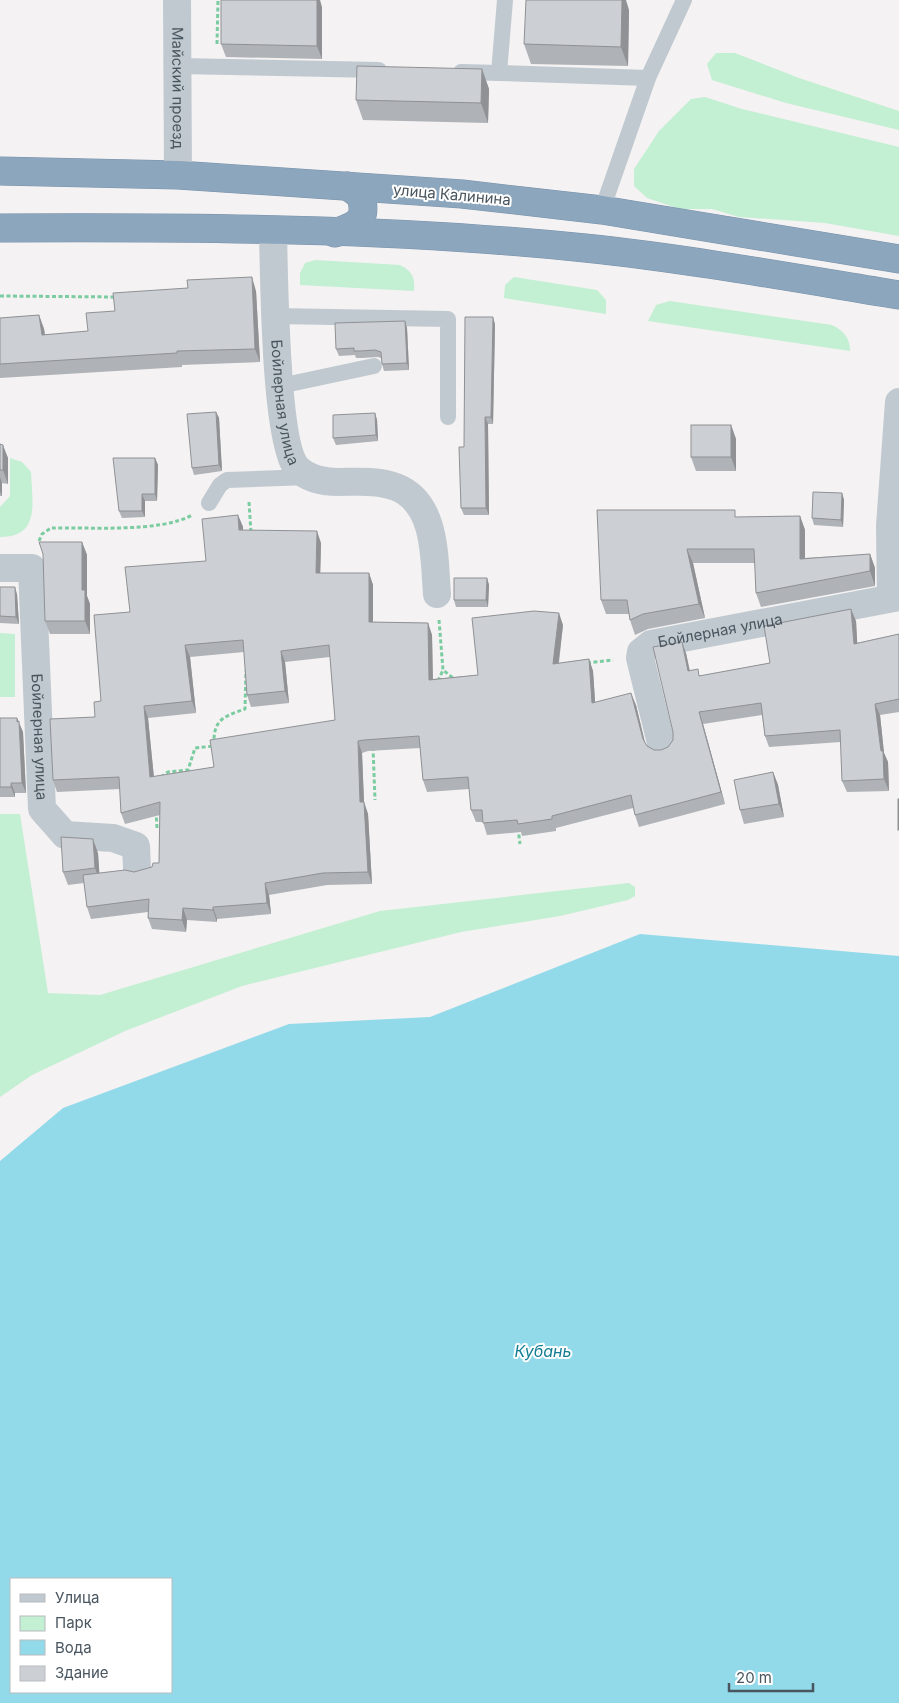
<svg xmlns="http://www.w3.org/2000/svg" width="899" height="1703" viewBox="0 0 899 1703" font-family="Inter,sans-serif">
	<style>
		.green { fill: #c3efd3 }
		.water { fill: #92daea; fill-rule: evenodd }
		.lines { fill: none; stroke-linecap: round; stroke-linejoin: round }
		.highway-casing { stroke: #7791aa; stroke-width: 29 }
		.path { stroke: #7ccca2; stroke-width: 3; stroke-dasharray: 4 2.5; stroke-linecap: butt }
		.lane { stroke: #c0c9d0; stroke-width: 16 }
		.street { stroke: #c0c9d0; stroke-width: 28 }
		.highway { stroke: #8ca6be; stroke-width: 28 }
		.wall { fill: #afb2b6; fill-rule: evenodd }
		.shaded-wall { fill: #8f9194 }
		.building { fill: #cccfd4; stroke: #8f9194; fill-rule: evenodd }
		.labels { text-anchor: middle; stroke-width: 4; stroke-linejoin: round; paint-order: stroke }
		.street-label { font-size: 15px; fill: #4a565f; stroke: #fff }
		.water-label { font-size: 16px; font-style: italic; fill: #127c93; stroke: #fff }
	</style>
	<rect width="100%" height="100%" fill="#f4f2f2"/>
	<g class="green">
		<polygon points="716,53 735,53 799,78 899,111 899,130 786,103 712,80 707,64"/>
		<polygon points="705,97 742,109 899,147 899,236 825,223 739,217 712,209 680,209 647,198 634,186 634,169 659,131 691,99"/>
		<path d="M315,260L400,265C412,271 415,277 414,291L300,285V273L305,263Z"/>
		<polygon points="514,277 597,290 606,300 606,314 504,298 505,285"/>
		<path d="M670,301L832,325C844,331 850,338 850,351L648,321L656,305Z"/>
		<path d="M10,458L22,462L31,472C32,502 41,537 0,537V507L10,496Z"/>
		<polygon points="0,633 15,634 15,697 0,697"/>
		<polygon points="0,814 20,814 48,993 100,995 380,911 629,883 635,887 635,896 628,900 560,916 461,932 242,986 125,1031 32,1075 0,1097"/>
	</g>
	<path class="water" d="M640,934L899,956V1703H0V1161L63,1108L289,1024L430,1017ZM11,1579H171V1692H11Z"/>
	<g class="lines">
		<defs>
			<g id="highway">
				<polyline points="0,171 178,175 462,194 602,210 899,259"/>
				<path d="M0,228C195,227 391,228 585,248C690,259 795,278 899,295"/>
				<path d="M335,233C356,225 368,222 361,196L348,186"/>
			</g>
		</defs>
		<use href="#highway" class="highway-casing"/>
		<g class="path">
			<polyline points="217,44 218,0"/>
			<polyline points="0,296 117,297"/>
			<polyline points="249,502 251,533"/>
			<path d="M39,541L42,534L51,528C88,527 160,533 192,515"/>
			<polyline points="439,620 443,670 453,678"/>
			<polyline points="587,663 613,660"/>
			<polyline points="438,681 443,670"/>
			<polyline points="373,747 375,800"/>
			<path d="M161,777L168,772L188,770L195,748L214,746C213,720 222,717 245,709L246,670"/>
			<polyline points="156,811 157,828"/>
			<polyline points="518,828 520,844"/>
		</g>
		<g class="lane">
			<polyline points="505,0 499,73 648,78"/>
			<polyline points="178,66 379,70"/>
			<polyline points="461,72 499,73"/>
			<polyline points="602,210 648,78 684,0"/>
			<polyline points="274,316 448,319 448,417"/>
			<polyline points="280,386 374,366"/>
			<polyline points="209,503 220,485 227,480 308,477"/>
		</g>
		<g class="street">
			<path id="s1" d="M177,0L178,175"/>
			<path id="s2" d="M273,231C274,272 275,443 297,468C308,479 325,482 339,482C358,482 378,480 396,487C437,503 434,558 437,594"/>
			<path id="s3" d="M0,568H32L42,809L65,835L113,838L136,846L137,868"/>
			<polyline points="891,598 890,526 899,402"/>
			<path id="s4" d="M662,747L640,658L641,652L651,644L899,597"/>
		</g>
		<use href="#highway" class="highway"/>
	</g>
	<g class="wall">
		<polygon points="322,7 322,59 226,57 221,44"/>
		<polygon points="629,10 628,66 531,64 524,44"/>
		<polygon points="482,69 489,89 488,123 363,120 356,100"/>
		<polygon points="256,291 260,362 182,365 182,367 0,378 0,318 39,315 44,329 45,335 88,331 115,311"/>
		<polygon points="405,321 407,328 409,370 384,371 382,364 381,358 378,357 362,358 356,358 355,355 339,356 336,349"/>
		<polygon points="495,324 493,424 488,424 489,515 464,515 461,508 464,447"/>
		<polygon points="216,412 219,418 222,471 194,475 192,468"/>
		<polygon points="375,413 377,420 378,441 336,445 333,438"/>
		<polygon points="731,425 736,439 736,471 696,471 691,457"/>
		<polygon points="0,444 8,458 8,484 2,483 2,496 0,496"/>
		<polygon points="155,458 158,465 157,501 145,501 145,517 122,518 119,511"/>
		<polygon points="842,493 844,500 843,527 814,525 812,518"/>
		<path d="M238,515L243,527V531L321,543L320,573H369L373,585V622L428,623L432,635L433,679L478,675L563,625L559,663L589,659L593,671L595,702L636,705L645,743L647,746L654,750H661L668,747L673,740L686,653L690,671L700,676L770,663L856,621L857,643L899,634V712L880,715L884,753L888,762L889,791L847,792L842,781L841,742L769,747L765,736L762,715L703,724L725,804L639,827L635,815L633,808L556,828V831L522,836L521,832L487,835L483,822H476L471,810L469,789L427,792L423,780L420,748L368,751L362,753L364,802L368,814L372,884L327,885L269,895L271,914L217,919V922L187,920L186,932L152,929L148,918V912L91,919L87,907L84,883L68,885L63,872L98,853L99,873L134,872L152,867L159,863L160,815L125,824L121,813L120,789L57,792L53,780L95,717L101,701L130,612L206,561ZM244,652L247,695L251,707L289,703L285,662L330,657L335,720L214,767L154,777L148,718L196,713L190,657Z"/>
		<polygon points="800,516 805,530 805,558 870,554 875,568 875,586 761,607 756,593 755,563 693,563 705,618 648,629 635,635 630,620 629,614 606,614 601,600 737,517"/>
		<polygon points="82,542 87,555 87,596 90,604 90,634 50,634 45,621"/>
		<polygon points="487,578 489,585 488,607 456,607 454,600"/>
		<polygon points="0,587 17,594 19,624 0,623"/>
		<polygon points="0,718 17,718 23,732 26,793 15,793 15,797 0,797"/>
		<polygon points="773,772 778,785 784,817 744,824 740,810"/>
	</g>
	<g class="shaded-wall">
		<polygon points="317,0 320,0 322,7 322,59 317,46"/>
		<polygon points="622,0 626,0 629,10 628,66 621,47"/>
		<polygon points="482,69 489,89 488,123 481,103"/>
		<polygon points="252,277 256,291 260,362 255,349"/>
		<polygon points="39,315 44,329 47,348 42,335"/>
		<polygon points="493,317 495,324 493,424 491,417"/>
		<polygon points="405,321 407,328 409,370 407,363"/>
		<polygon points="216,412 219,418 222,471 219,465"/>
		<polygon points="375,413 377,420 378,441 376,435"/>
		<polygon points="485,417 488,424 489,515 486,508"/>
		<polygon points="731,425 736,439 736,471 731,457"/>
		<polygon points="3,445 8,458 8,484 3,470"/>
		<polygon points="155,458 158,465 157,501 155,494"/>
		<polygon points="0,477 2,483 2,496 0,491"/>
		<polygon points="842,493 844,500 843,527 841,520"/>
		<polygon points="142,494 145,501 145,517 142,511"/>
		<polygon points="238,515 243,527 243,542 239,530"/>
		<polygon points="800,516 805,530 805,573 800,559"/>
		<polygon points="317,531 321,543 320,585 316,573"/>
		<polygon points="82,542 87,555 87,596 90,604 90,634 85,621 82,590"/>
		<polygon points="687,549 693,563 705,618 699,604"/>
		<polygon points="870,554 875,568 875,586 870,571"/>
		<polygon points="369,573 373,585 373,634 369,622"/>
		<polygon points="487,578 489,585 488,607 486,600"/>
		<polygon points="15,587 17,594 19,624 16,617"/>
		<polygon points="851,609 856,621 858,656 854,644"/>
		<polygon points="559,613 563,625 557,675 553,664"/>
		<polygon points="428,623 432,635 433,691 429,680"/>
		<polygon points="682,642 686,653 692,683 688,671"/>
		<polygon points="185,645 190,657 196,713 192,701"/>
		<polygon points="281,651 285,662 289,703 285,691"/>
		<polygon points="589,659 593,671 596,715 592,703"/>
		<polygon points="631,693 636,705 647,751 643,739"/>
		<polygon points="875,704 880,715 884,753 888,762 889,791 884,779"/>
		<polygon points="144,706 148,718 155,789 150,777"/>
		<polygon points="699,712 703,724 725,804 721,792"/>
		<polygon points="17,718 23,732 26,793 22,783"/>
		<polygon points="358,741 362,753 364,802 368,814 372,884 368,872 360,802"/>
		<polygon points="773,772 778,785 784,817 779,804"/>
		<polygon points="11,783 15,793 15,797 11,787"/>
		<polygon points="93,839 98,853 100,882 95,868"/>
		<polygon points="265,883 269,895 271,914 267,903"/>
		<polygon points="213,907 217,919 217,922 213,910"/>
		<polygon points="183,908 187,920 186,932 182,920"/>
	</g>
	<g class="building">
		<polygon points="221,0 317,0 317,46 221,44"/>
		<polygon points="526,0 622,0 621,47 524,44"/>
		<polygon points="357,66 482,69 481,103 356,100"/>
		<polygon points="252,277 255,349 177,351 177,353 0,364 0,318 39,315 42,335 88,331 86,313 115,311 113,293 188,288 187,280"/>
		<polygon points="465,317 493,317 491,417 485,417 486,508 461,508 459,447 464,447"/>
		<polygon points="405,321 407,363 382,364 381,352 375,350 360,351 354,351 354,348 336,349 335,323"/>
		<polygon points="216,412 219,465 192,468 187,414"/>
		<polygon points="375,413 376,435 333,438 333,415"/>
		<rect x="691" y="425" width="40" height="32"/>
		<polygon points="0,444 3,445 3,470 0,470"/>
		<polygon points="113,458 155,458 155,494 142,494 142,511 119,511"/>
		<polygon points="813,492 842,493 841,520 812,518"/>
		<polygon points="597,510 735,510 735,517 800,516 800,559 870,554 870,571 756,593 754,549 687,549 699,604 643,614 630,620 627,600 601,600"/>
		<path d="M238,515L239,530L317,531L316,573H369V622L428,623L429,680L478,675L472,618L534,611L559,613L553,664L589,659L592,703L631,693L643,739L647,746L654,750H661L668,747L673,740V732L653,647L682,642L688,671L698,669L699,676L770,663L764,626L851,609L854,644L899,634V699L875,704L881,751H883L884,779L842,781L840,730L765,736L761,703L699,712L721,792L635,815L631,795L552,816V819L518,824L517,820L483,823L482,810H471L468,777L423,780L419,736L364,740L358,741L360,802H364L368,872L323,873L265,883L267,903L213,907V910L183,908L182,920L148,918L149,899L87,907L83,875L125,870L134,872L152,867L153,863H159L160,802L121,813L119,777L53,780L50,719L95,717L94,702L101,701L94,615L130,612L125,567L206,561L202,519ZM243,640L247,695L285,691L281,651L329,645L335,720L210,740L214,767L150,777L144,706L192,701L185,645Z"/>
		<polygon points="39,542 82,542 82,590 85,590 85,621 45,621 43,554"/>
		<polygon points="454,578 487,578 486,600 454,600"/>
		<polygon points="0,587 15,587 16,617 0,616"/>
		<polygon points="0,718 17,718 17,722 19,721 22,783 11,783 11,787 0,787"/>
		<polygon points="773,772 779,804 740,810 734,780"/>
		<rect x="898" y="799" width="1" height="31"/>
		<polygon points="61,837 93,839 95,868 63,872"/>
	</g>
	<g class="labels">
		<g class="street-label">
			<text dy="5" stroke="none"><textPath href="#s1" startOffset="88">Майский проезд</textPath></text>
			<text transform="translate(452 195) rotate(5)" y="5">улица Калинина</text>
			<text dy="5" stroke="none"><textPath href="#s2" startOffset="172">Бойлерная улица</textPath></text>
			<text dy="5" stroke="none"><textPath href="#s4" startOffset="181">Бойлерная улица</textPath></text>
			<text dy="5" stroke="none"><textPath href="#s3" startOffset="201">Бойлерная улица</textPath></text>
		</g>
		<g class="water-label">
			<text x="543" y="1357">Кубань</text>
		</g>
	</g>
	<rect x="10" y="1578" width="162" height="115" fill="#ffffff" stroke="#b7bbbf"/>
	<rect x="20" y="1594" width="25" height="8" fill="#c0c9d0" stroke="#b7bbbf"/>
	<text x="55" y="1603" font-size="15" fill="#4a565f">Улица</text>
	<rect x="20" y="1616" width="25" height="15" fill="#c3efd3" stroke="#b7bbbf"/>
	<text x="55" y="1628" font-size="15" fill="#4a565f">Парк</text>
	<rect x="20" y="1640" width="25" height="15" fill="#92daea" stroke="#b7bbbf"/>
	<text x="55" y="1653" font-size="15" fill="#4a565f">Вода</text>
	<rect x="20" y="1666" width="25" height="15" fill="#cccfd4" stroke="#b7bbbf"/>
	<text x="55" y="1678" font-size="15" fill="#4a565f">Здание</text>
	<path d="M729 1683v8h84v-8" fill="none" stroke="#4a565f" stroke-width="2.5"/>
	<text x="736" y="1683" font-size="15" fill="#4a565f" stroke="#ffffff" stroke-width="4" paint-order="stroke">20 m</text>
</svg>
